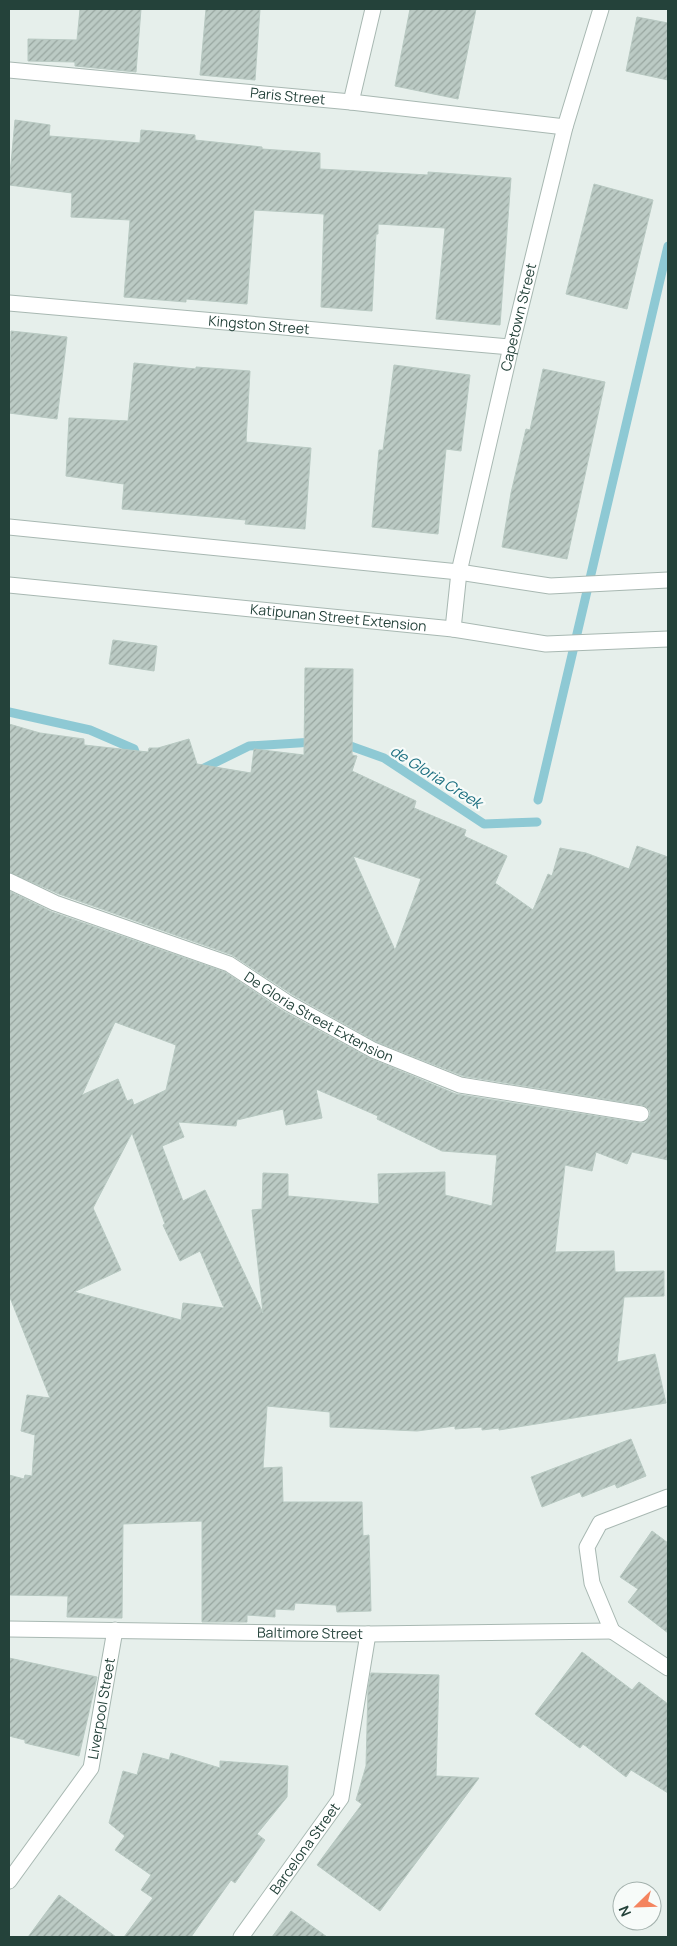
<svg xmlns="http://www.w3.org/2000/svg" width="677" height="1946" viewBox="0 0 677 1946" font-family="Manrope,sans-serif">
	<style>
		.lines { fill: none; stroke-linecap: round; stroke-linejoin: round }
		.stream { stroke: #8ec9d4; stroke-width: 9 }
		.building { fill: url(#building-hatch); stroke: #b8c9c2; fill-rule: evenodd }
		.minor-casing { stroke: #a8b8b2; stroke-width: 17 }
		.tertiary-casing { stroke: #a8b8b2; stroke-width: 17 }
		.minor { stroke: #fff; stroke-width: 15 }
		.tertiary { stroke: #fff; stroke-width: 15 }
		.labels { text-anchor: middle; stroke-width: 4.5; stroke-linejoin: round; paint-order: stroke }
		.street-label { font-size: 14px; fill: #24423a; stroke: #f7fbf9 }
		.water-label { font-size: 15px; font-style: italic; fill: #1c6f80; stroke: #f7fbf9 }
	</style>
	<defs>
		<pattern id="building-hatch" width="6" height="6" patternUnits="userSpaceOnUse" patternTransform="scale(1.25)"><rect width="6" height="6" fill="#bbcac4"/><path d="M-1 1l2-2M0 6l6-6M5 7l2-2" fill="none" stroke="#98a6a0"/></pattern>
	</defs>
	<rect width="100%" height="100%" fill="#e6efeb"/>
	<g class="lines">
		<g class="stream">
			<polyline points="9,712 90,730 134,749 138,761"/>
			<polyline points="342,743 384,758 484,824 537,822"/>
			<polyline points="198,771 249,746 314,742"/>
			<polyline points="538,800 668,246"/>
		</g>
	</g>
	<g class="building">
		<polygon points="80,9 141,9 136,72 75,66 75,62 28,61 28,39 77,40"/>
		<polygon points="206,9 260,9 255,80 200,75"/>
		<polygon points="410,9 476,9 458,99 395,86"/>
		<polygon points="637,17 668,23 668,80 626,71"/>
		<polygon points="15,120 50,125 49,136 140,143 141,130 195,135 195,140 262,147 262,149 320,153 320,169 428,175 428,172 511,178 500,325 436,319 445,228 378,224 378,234 376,234 372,311 321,307 324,214 254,210 247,304 186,299 186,302 124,297 130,220 71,217 72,193 9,185"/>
		<polygon points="594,184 653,200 627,309 566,294"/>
		<polygon points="11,331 67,337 57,419 9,413"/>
		<polygon points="134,363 196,369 196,367 250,371 246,442 311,448 305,529 245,524 246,520 122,509 124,484 66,476 69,418 128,421"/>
		<polygon points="394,365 470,375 461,451 446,449 438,534 372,527 379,450 383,450"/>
		<polygon points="543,369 605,382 567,559 502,547 511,493 526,429 530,430"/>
		<polygon points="113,640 157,646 154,671 109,664"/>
		<path d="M305,668L353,669L352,755L357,756L352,771L416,801L414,808L466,830L464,836L507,856L495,883L533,910L548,874L552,876L560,848L586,853L629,869L637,846L668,857V1160L632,1152L627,1164L596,1152L592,1171L565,1165L555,1252L614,1251L615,1272L664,1271V1296L624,1297L617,1362L655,1354L666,1403L499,1430V1428L482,1430V1427L455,1429V1426L417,1431L330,1427V1412L267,1406L263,1468L282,1467L283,1502H362L363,1536L369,1535L371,1611L337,1612L336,1605L295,1603L294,1610L275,1609V1617L247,1615V1622H202V1521L123,1524L122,1618L67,1617L68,1596L9,1595V1475L24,1479L25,1475L32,1476L35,1435L21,1431L27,1395L50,1398L9,1295V891L52,912L225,972L283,1011L369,1058L456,1094L640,1123H645L650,1116V1110L642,1105L463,1076L377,1042L293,995L232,955L59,894L9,872V724L40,733L84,739V745L148,752L149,748H158L189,739L197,764L251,773L254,749L304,755ZM353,856L421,879L395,950ZM115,1022L176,1045L166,1090L134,1105L132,1099L127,1101L118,1079L82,1095ZM316,1089L378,1116L377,1119L442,1151L497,1155L492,1206L445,1195V1172L378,1174L379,1204L288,1196V1174L263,1173L262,1209L252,1210L263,1313L205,1190L183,1201L162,1146L184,1137L178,1122L236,1126L237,1120L283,1109L286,1125L322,1118ZM132,1133L165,1224L163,1225L180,1261L200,1251L224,1308L183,1303L181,1320L74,1292L121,1270L93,1208Z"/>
		<polygon points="631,1439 646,1476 617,1488 615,1484 582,1497 580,1492 542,1507 531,1477"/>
		<polygon points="652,1531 668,1543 668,1633 628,1602 638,1589 620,1577"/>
		<polygon points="582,1652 632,1690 639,1682 668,1704 668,1793 631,1770 626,1777 583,1744 580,1748 535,1714"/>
		<polygon points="9,1658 97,1677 79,1756 25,1743 25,1740 9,1736"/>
		<polygon points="371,1673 439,1675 436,1776 479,1778 380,1911 317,1865 362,1804 356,1800 366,1766 368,1689"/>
		<polygon points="143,1753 169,1760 171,1753 220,1768 220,1761 288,1766 287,1797 257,1834 265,1840 235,1883 231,1880 191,1937 124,1937 153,1898 141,1890 151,1875 115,1850 125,1836 109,1823 123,1771 137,1775"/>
		<polygon points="59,1895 116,1937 28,1937"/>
		<polygon points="291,1911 327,1937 272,1937"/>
	</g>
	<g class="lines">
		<defs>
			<g id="minor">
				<path id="s1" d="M9,70L351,102L565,127"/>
				<polyline points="351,102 373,9"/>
				<path id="s2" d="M9,303L511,347"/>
				<path id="s3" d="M453,629L459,572L511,347L565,127L601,9"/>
				<path id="s4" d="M9,881L55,903L229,964L288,1003L373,1050L460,1085L641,1114"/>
				<path id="s5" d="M9,1629L368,1634L612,1631"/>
				<polyline points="612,1631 592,1583 587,1547 600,1523 668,1497"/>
				<polyline points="612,1631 668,1668"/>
				<path id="s6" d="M9,1881L91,1768L115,1630"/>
				<path id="s7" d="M241,1937L341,1798L368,1634"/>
			</g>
			<g id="tertiary">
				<polyline points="9,527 459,572 550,586 668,580"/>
				<path id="s8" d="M9,585L453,629L546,644L668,639"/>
			</g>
		</defs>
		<use href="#minor" class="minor-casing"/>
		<use href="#tertiary" class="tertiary-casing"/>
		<use href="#minor" class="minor"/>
		<use href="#tertiary" class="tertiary"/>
	</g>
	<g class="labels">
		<g class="street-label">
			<text dy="5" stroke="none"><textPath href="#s1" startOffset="280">Paris Street</textPath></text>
			<text dy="5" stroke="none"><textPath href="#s3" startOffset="319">Capetown Street</textPath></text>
			<text dy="5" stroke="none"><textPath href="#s2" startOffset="251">Kingston Street</textPath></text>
			<text dy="5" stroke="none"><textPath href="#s8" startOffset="331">Katipunan Street Extension</textPath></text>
			<text dy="5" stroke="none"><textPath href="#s4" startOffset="340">De Gloria Street Extension</textPath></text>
			<text dy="5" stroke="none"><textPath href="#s5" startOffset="301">Baltimore Street</textPath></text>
			<text dy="5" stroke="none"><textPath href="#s6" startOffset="200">Liverpool Street</textPath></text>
			<text dy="5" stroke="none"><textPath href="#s7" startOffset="109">Barcelona Street</textPath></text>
		</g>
		<g class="water-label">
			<text transform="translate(436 777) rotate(32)" y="5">de Gloria Creek</text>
		</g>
	</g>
	<rect width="677" height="1946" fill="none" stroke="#24423a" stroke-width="20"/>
	<g transform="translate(637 1906) rotate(247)"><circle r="24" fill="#f7fbf9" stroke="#a3b1ad"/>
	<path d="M0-4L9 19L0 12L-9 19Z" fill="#f4845f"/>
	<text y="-8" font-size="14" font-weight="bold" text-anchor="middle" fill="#24423a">N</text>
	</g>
</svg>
